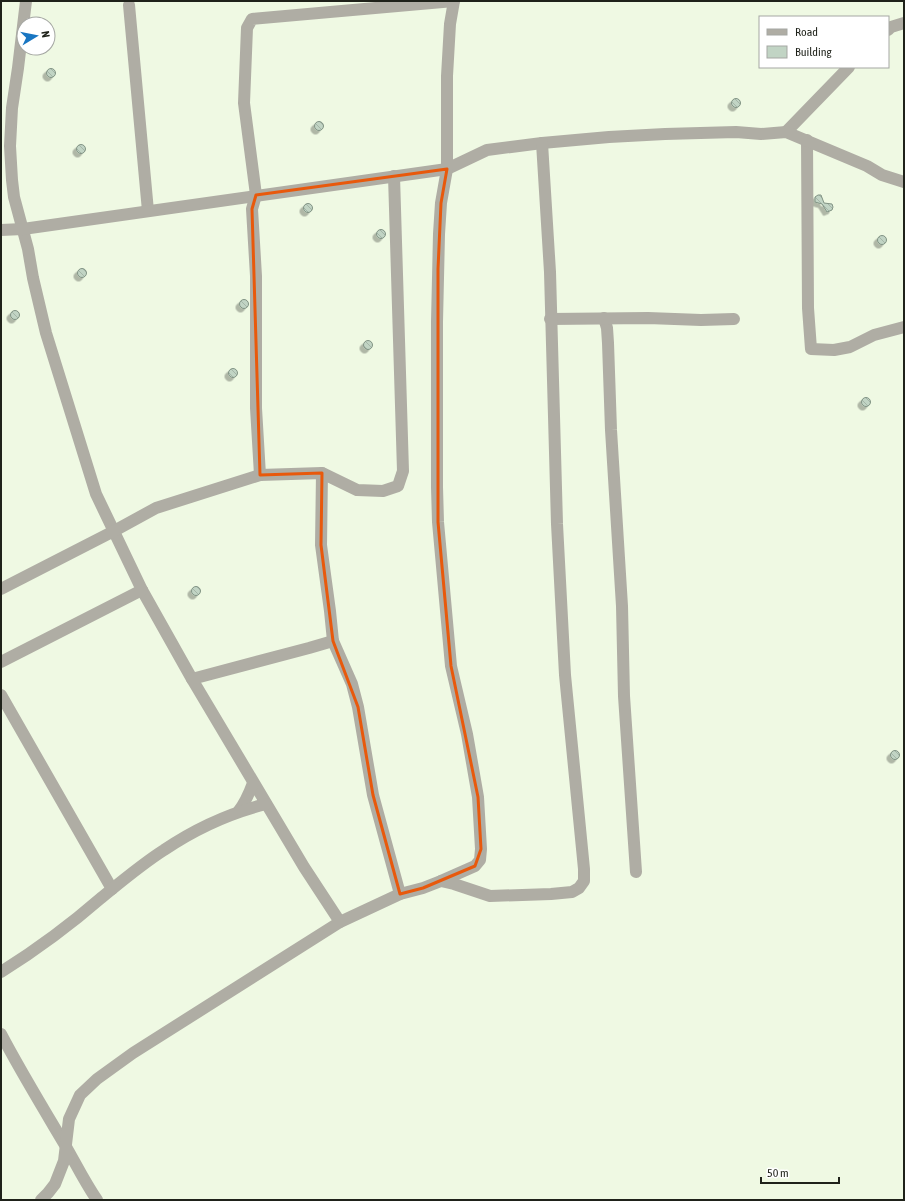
<svg xmlns="http://www.w3.org/2000/svg" width="905" height="1201" viewBox="0 0 905 1201" font-family="'Asap Condensed',sans-serif">
	<style>
		.building { fill: url(#building-back-hatch); stroke: #819384; filter: url(#shadow) }
		.lines { fill: none; stroke-linecap: round; stroke-linejoin: round }
		.minor { stroke: #afada4; stroke-width: 12 }
		.marked { fill: none; stroke: #e8590c; stroke-width: 3; stroke-linejoin: round }
	</style>
	<defs>
		<pattern id="building-back-hatch" width="6" height="6" patternUnits="userSpaceOnUse"><rect width="6" height="6" fill="#c1d4c4"/><path d="M-1 5l2 2M0 0l6 6M5-1l2 2" fill="none" stroke="#a5b6a8"/></pattern>
		<filter id="shadow"><feDropShadow dx="-3.5" dy="3.5" stdDeviation="0" flood-color="#0004"/></filter>
	</defs>
	<rect width="100%" height="100%" fill="#eff9e3"/>
	<g class="building">
		<circle cx="51" cy="73" r="4.5"/>
		<circle cx="736" cy="103" r="4.5"/>
		<circle cx="319" cy="126" r="4.5"/>
		<circle cx="81" cy="149" r="4.5"/>
		<polygon points="818,195 821,195 824,203 832,204 833,207 832,210 827,212 822,204 815,202 815,197"/>
		<circle cx="308" cy="208" r="4.5"/>
		<circle cx="381" cy="234" r="4.5"/>
		<circle cx="882" cy="240" r="4.5"/>
		<circle cx="82" cy="273" r="4.5"/>
		<circle cx="244" cy="304" r="4.5"/>
		<circle cx="15" cy="315" r="4.5"/>
		<circle cx="368" cy="345" r="4.5"/>
		<circle cx="233" cy="373" r="4.5"/>
		<circle cx="866" cy="402" r="4.5"/>
		<circle cx="196" cy="591" r="4.5"/>
		<circle cx="895" cy="755" r="4.5"/>
	</g>
	<g class="lines">
		<g class="minor">
			<polyline points="26,1 18,68 12,108 10,146 12,180 14,197 28,249 33,278 46,333 96,494 142,590 192,679 304,867 340,922"/>
			<polyline points="129,5 148,211"/>
			<polyline points="888,30 891,27 904,23"/>
			<polyline points="786,132 849,67"/>
			<polyline points="807,140 808,308 811,349 834,350 850,347 874,335 904,327"/>
			<polyline points="1,230 23,229 447,169 487,150 542,143 609,137 665,134 736,132 761,134 786,132 867,166 882,175 904,182"/>
			<polyline points="604,318 607,328 608,343 611,430 622,606 624,696 636,872"/>
			<polyline points="550,319 648,318 701,320 734,319"/>
			<polyline points="322,473 321,545 330,611 333,641"/>
			<polyline points="260,475 256,408 256,276 252,209 256,195 244,103 247,28 252,19 454,1"/>
			<polyline points="1,589 114,531 156,508 260,475 322,473 357,490 383,491 398,486 403,471 394,176"/>
			<polyline points="1,662 142,590"/>
			<polyline points="192,679 309,648 333,641 352,684 358,707 373,795 400,894"/>
			<polyline points="1,695 112,889"/>
			<path d="M238,812C245,803 249,794 253,783"/>
			<polyline points="441,881 475,866 480,860 481,849 478,797 467,734 451,666 438,522 437,487 437,322 439,234 441,203 447,169 447,76 450,24 454,1"/>
			<path d="M1,972C36,950 70,925 101,898C122,881 142,864 164,850C195,829 230,813 266,804"/>
			<path d="M1,1034C21,1072 43,1108 65,1145C76,1164 84,1181 97,1200"/>
			<polyline points="41,1200 48,1193 55,1184 64,1161 69,1119 80,1095 97,1079 133,1053 340,922 400,894 423,888 441,881 454,884 490,896 551,894 572,892 579,888 584,881 584,869 565,675 557,524 550,272 542,143"/>
		</g>
	</g>
	<path class="marked" d="M447,169L441,203L438,269V522L451,666L478,797L481,849L475,866L423,888L400,894L373,795L358,707L333,641L321,545L322,473L260,475L252,209L256,195Z"/>
	<rect width="905" height="1201" fill="none" stroke="#1f221a" stroke-width="4"/>
	<rect x="759" y="16" width="130" height="52" fill="#ffffff" stroke="#a5a7a3"/>
	<rect x="767" y="29" width="20" height="6" fill="#afada4" stroke="#a5a7a3"/>
	<text x="795" y="36" font-size="12" fill="#1f221a">Road</text>
	<rect x="767" y="46" width="20" height="12" fill="#c1d4c4" stroke="#a5a7a3"/>
	<text x="795" y="56" font-size="12" fill="#1f221a">Building</text>
	<g transform="translate(36 36) rotate(80)"><circle r="19" fill="#ffffff" stroke="#a5a7a3"/>
	<path d="M0-3L7 15L0 10L-7 15Z" fill="#1976c2"/>
	<text y="-6" font-size="11" font-weight="bold" text-anchor="middle" fill="#1f221a">N</text>
	</g>
	<path d="M761 1177v6h78v-6" fill="none" stroke="#1f221a" stroke-width="2"/>
	<text x="767" y="1177" font-size="12" fill="#1f221a" stroke="#ffffff" stroke-width="3" paint-order="stroke">50 m</text>
</svg>
